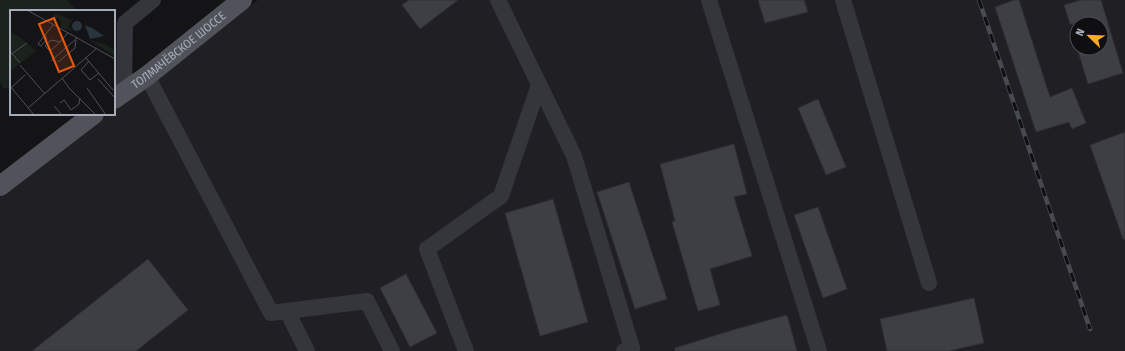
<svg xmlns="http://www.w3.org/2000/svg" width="1125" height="351" viewBox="0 0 1125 351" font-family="'Fira Sans Condensed',sans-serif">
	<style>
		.built { fill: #202024; fill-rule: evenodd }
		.green { fill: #1a221b }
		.building { fill: #3e3f44; stroke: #2e2e33 }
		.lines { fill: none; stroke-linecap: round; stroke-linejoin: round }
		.minor { stroke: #35363c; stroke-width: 16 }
		.major { stroke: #51535b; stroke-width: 20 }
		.rail-casing { stroke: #484a51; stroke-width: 4.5 }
		.rail { stroke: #0f0f12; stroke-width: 3; stroke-dasharray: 9; stroke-linecap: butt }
		.labels { text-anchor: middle; stroke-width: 3; stroke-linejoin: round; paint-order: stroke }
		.street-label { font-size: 12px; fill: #a5acb8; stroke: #0f0f12 }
		.inset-road { fill: none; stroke: #4e5157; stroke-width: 1 }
		.view { fill: #e8590c; fill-opacity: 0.15; stroke: #e8590c; stroke-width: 2 }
		.inset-edge { fill: none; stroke: #a5acb8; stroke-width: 2 }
	</style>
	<rect width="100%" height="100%" fill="#141417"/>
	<path class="built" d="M258,0H1125V351H0V197L108,114H114V110ZM1077,24H1101V48H1077Z"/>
	<polygon class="green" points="0,0 67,0 77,11 11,11 11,88 3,88 0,82"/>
	<g class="building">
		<polygon points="409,0 458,0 420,29 402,5"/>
		<polygon points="758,0 804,0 808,12 765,23"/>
		<polygon points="1014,0 1019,0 1050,97 1072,88 1086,123 1072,129 1069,122 1036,132 995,7"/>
		<polygon points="1081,0 1101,0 1123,73 1088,84 1077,48 1101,48 1101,24 1070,24 1064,5"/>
		<polygon points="818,99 846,167 826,175 798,108"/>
		<polygon points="1125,132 1125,239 1123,239 1090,145"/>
		<polygon points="734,144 747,194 734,197 752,256 710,269 720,305 698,311 672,222 675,221 660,164"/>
		<polygon points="629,182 667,299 635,309 597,192"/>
		<polygon points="553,199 588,322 540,336 505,213"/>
		<polygon points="818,207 847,289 823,298 794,215"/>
		<polygon points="148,259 188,310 136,351 32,351"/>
		<polygon points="406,274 437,333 410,347 380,288"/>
		<polygon points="974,298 984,343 949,351 887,351 880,319"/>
		<polygon points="787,315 797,351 675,351 675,348 736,329"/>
	</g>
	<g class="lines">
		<g class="minor">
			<polyline points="498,0 574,156 632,348 624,351"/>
			<polyline points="709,0 819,351"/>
			<polyline points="843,0 929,283"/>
			<polyline points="147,76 271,313 367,301 392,351"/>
			<polyline points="124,91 125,23 153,0"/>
			<polyline points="287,311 307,351"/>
			<polyline points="466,351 427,249 501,196 539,85"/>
		</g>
		<g class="major">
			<path id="s1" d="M114,99L147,76L242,0"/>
			<polyline points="0,186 94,114"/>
		</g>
		<defs>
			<polyline id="rail" points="979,0 1090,329"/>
		</defs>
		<use href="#rail" class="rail-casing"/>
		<use href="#rail" class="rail"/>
	</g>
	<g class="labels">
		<g class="street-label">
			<text dy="4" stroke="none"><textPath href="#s1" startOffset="81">ТОЛМАЧЁВСКОЕ ШОССЕ</textPath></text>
		</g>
	</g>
	<g transform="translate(10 10)">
		<rect width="105" height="105" fill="#141417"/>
		<path d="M45,3L62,10L58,17L64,21L51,18V12L48,8L41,12ZM0,22L10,27L26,41L2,60L0,57ZM79,30L97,35L105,41V46Z" fill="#1a221b"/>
		<path d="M62 16a5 5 0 1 1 10 0a5 5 0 1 1-10 0ZM75,15L82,18L94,26L80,29Z" fill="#29343c"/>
		<path class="inset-road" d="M17,0L105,49M35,25L28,34L31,36L37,29L35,25L43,15M50,32L41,30L35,36L40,41L47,35L58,23M0,41L10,53M0,45L17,33M76,48L103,80M41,51L67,28M79,51L71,60L80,70L89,63M48,52L65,38L66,30M10,55L35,84M52,68L59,78L86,105M88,69L105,88M0,76L24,105M1,78L15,65M77,78L96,105M50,93L54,90L61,100L69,94L70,88M44,96L52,105M18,98L86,39"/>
		<path class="view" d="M44,8L64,56L49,62L29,14Z"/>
		<rect width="105" height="105" class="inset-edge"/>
	</g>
	<g transform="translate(1089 36) rotate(293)"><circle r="19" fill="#0f0f12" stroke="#4b4e54"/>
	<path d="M0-3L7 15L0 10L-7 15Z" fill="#ffab24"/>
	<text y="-6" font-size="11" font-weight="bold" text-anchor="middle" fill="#a5acb8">N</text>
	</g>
</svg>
